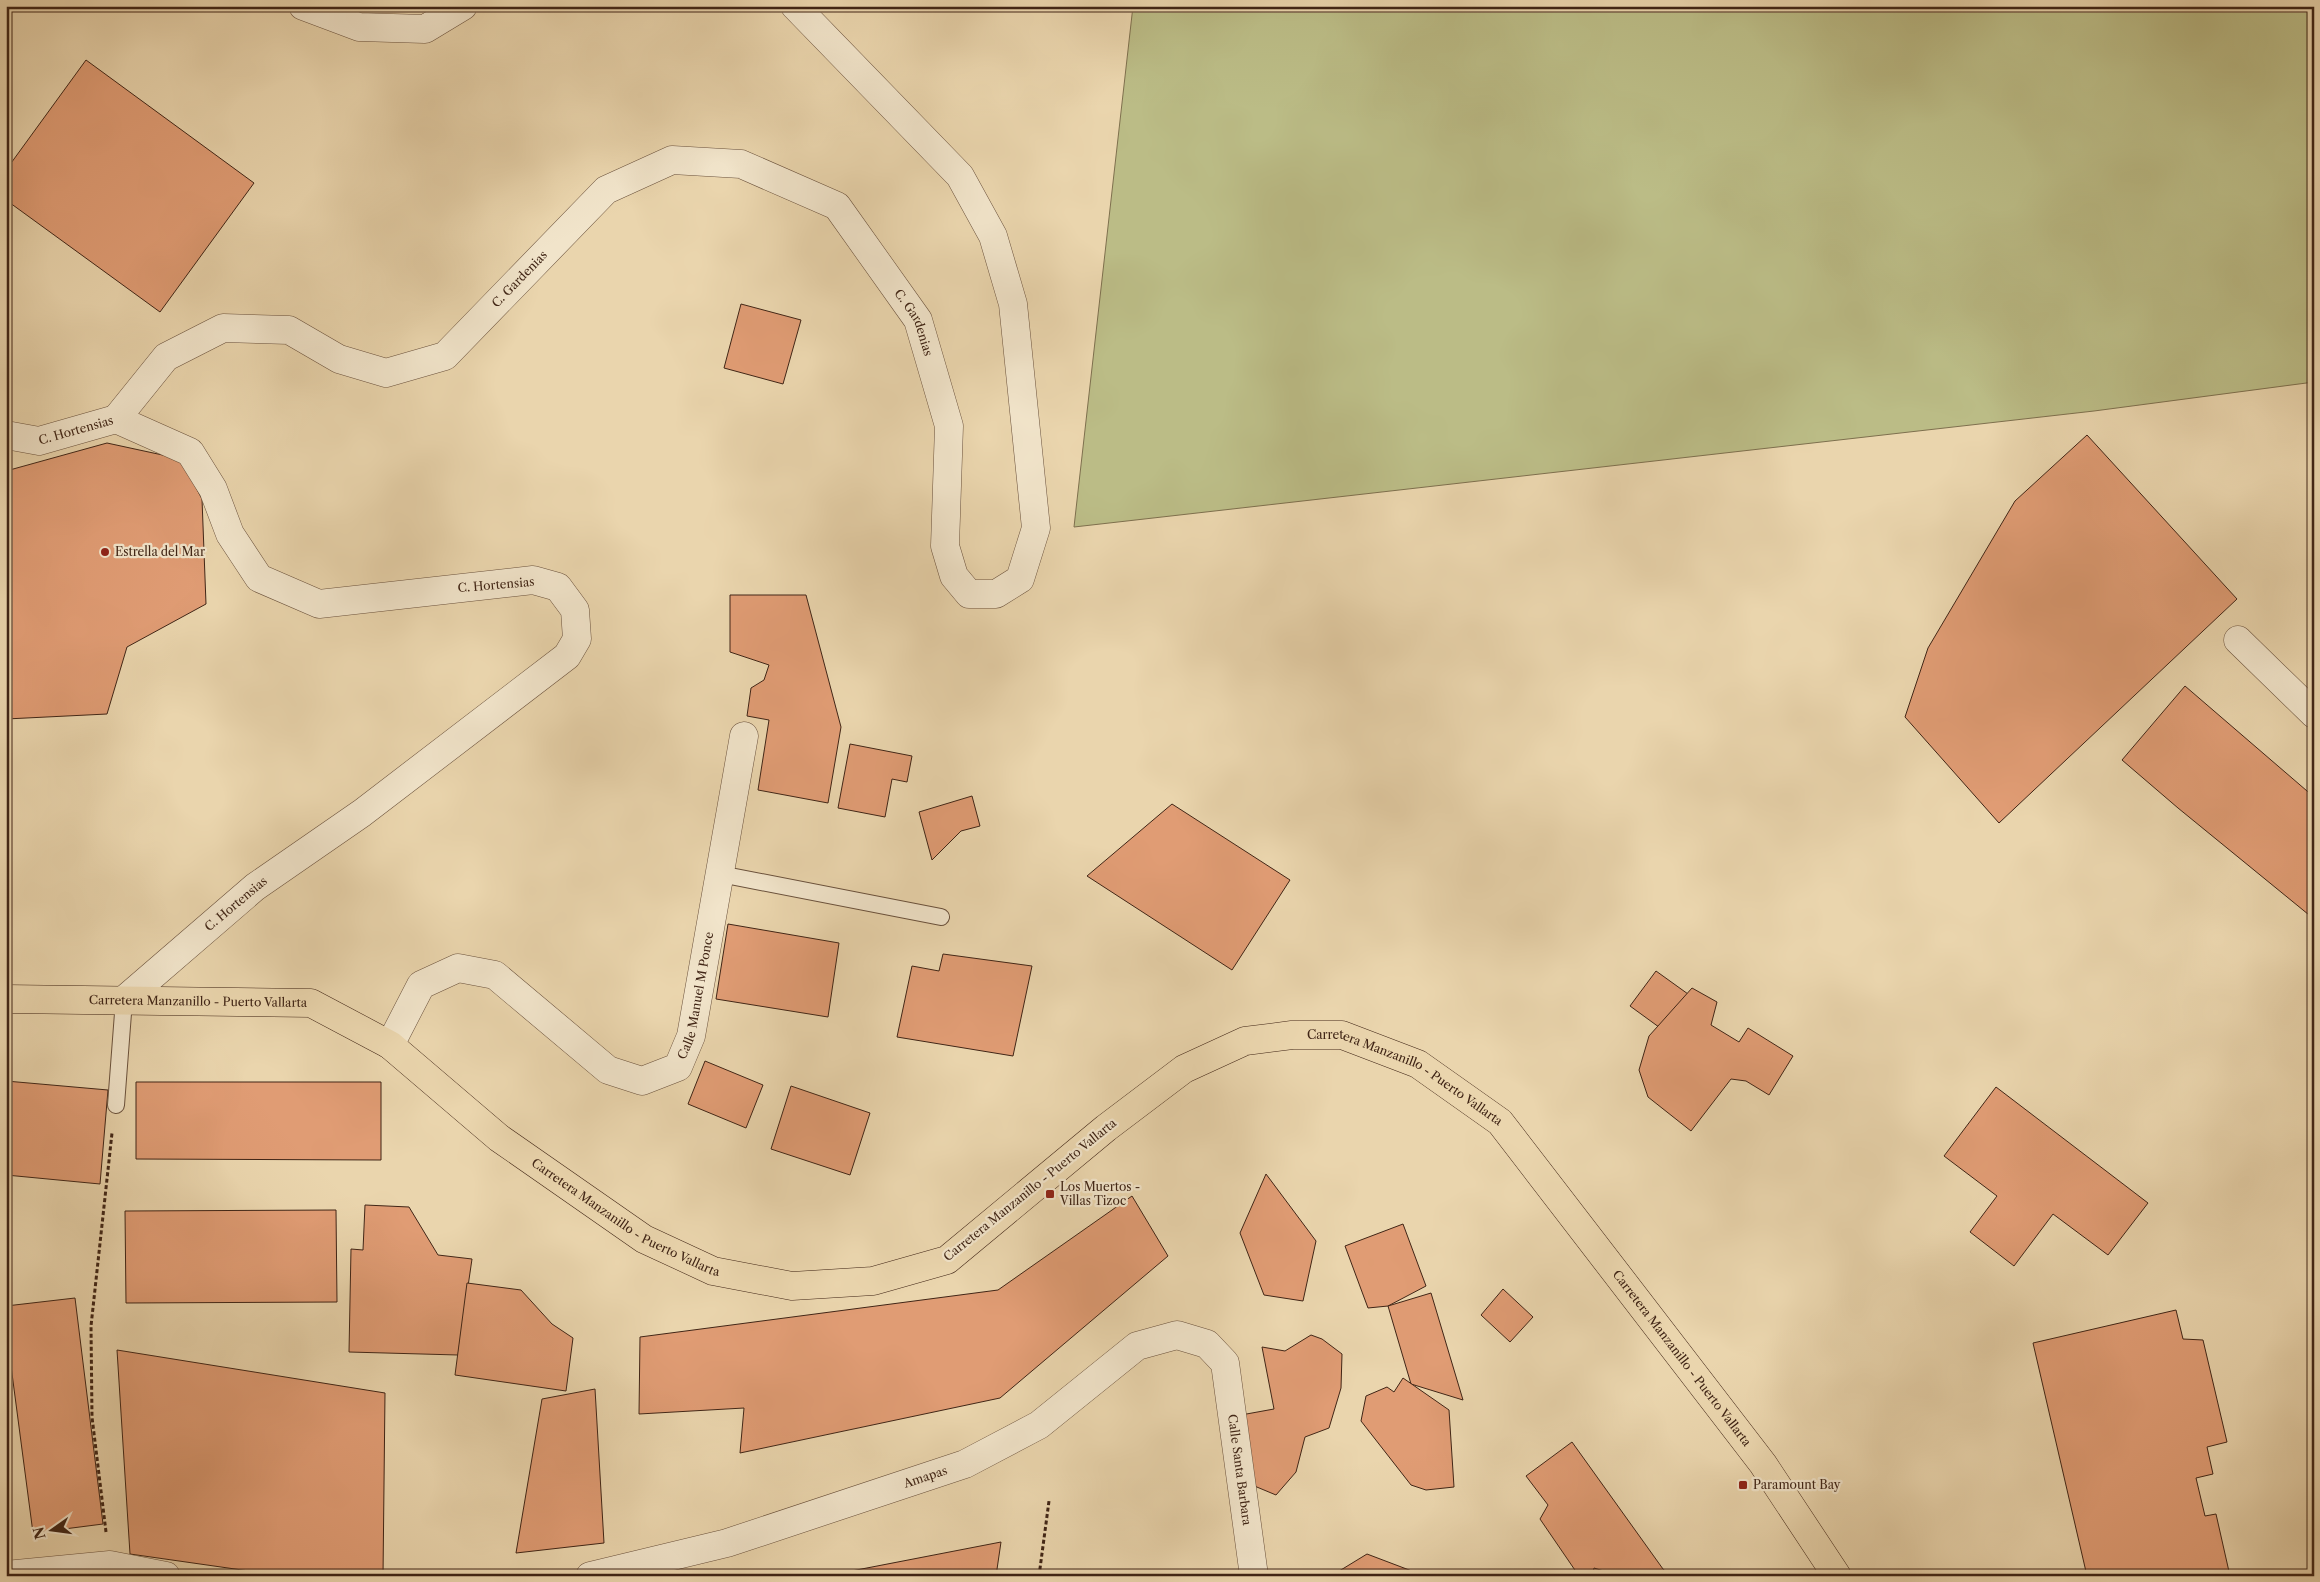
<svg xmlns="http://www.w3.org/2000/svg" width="2320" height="1582" viewBox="0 0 2320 1582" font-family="'Libre Caslon Text',serif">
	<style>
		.green { fill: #bbbc86; stroke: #7e704e }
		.building { fill: #e09c74; stroke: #402516 }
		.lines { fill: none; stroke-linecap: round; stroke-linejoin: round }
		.service-casing { stroke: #6a513c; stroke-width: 18 }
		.minor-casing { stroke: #6a513c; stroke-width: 29 }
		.trunk-casing { stroke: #402516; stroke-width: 29 }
		.path { stroke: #402516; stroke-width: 3; stroke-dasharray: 4 2.5; stroke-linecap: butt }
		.service { stroke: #f1e4ca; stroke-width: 16 }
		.minor { stroke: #f1e4ca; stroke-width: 28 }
		.trunk { stroke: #ead5ad; stroke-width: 28 }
		.poi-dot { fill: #8f2418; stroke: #f1e4ca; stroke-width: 2 }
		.labels { text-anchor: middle; stroke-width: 4.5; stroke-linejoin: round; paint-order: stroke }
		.street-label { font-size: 12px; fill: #402516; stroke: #f1e4ca }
		.poi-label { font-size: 12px; fill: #402516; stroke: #f1e4ca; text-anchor: start }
	</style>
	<rect width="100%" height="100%" fill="#ead5ad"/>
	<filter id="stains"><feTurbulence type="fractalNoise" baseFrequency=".004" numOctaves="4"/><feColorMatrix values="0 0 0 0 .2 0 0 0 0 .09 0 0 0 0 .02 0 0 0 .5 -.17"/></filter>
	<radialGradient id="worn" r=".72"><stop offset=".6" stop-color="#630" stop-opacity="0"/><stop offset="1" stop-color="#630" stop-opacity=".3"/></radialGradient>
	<polygon class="green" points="1133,6 2314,6 2314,382 2094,411 1074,527"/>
	<g class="building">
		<polygon points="86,60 254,183 160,312 6,200 6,170"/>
		<polygon points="741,304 801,320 783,384 724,368"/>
		<polygon points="2087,435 2237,599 1999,823 1905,717 1928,648 2015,501"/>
		<polygon points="107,443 181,459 202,499 206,604 127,647 107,714 6,719 6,471"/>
		<polygon points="730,595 806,595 841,727 828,803 758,790 769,720 747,716 751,688 764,680 769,665 730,652"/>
		<polygon points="2185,686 2314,797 2314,919 2178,808 2122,760"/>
		<polygon points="850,744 912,756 907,782 892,779 885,817 838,808"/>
		<polygon points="972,796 980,826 961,831 932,860 919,812"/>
		<polygon points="1172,804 1290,880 1232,970 1087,876"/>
		<polygon points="728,924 839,943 828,1017 716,999"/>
		<polygon points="943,954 1032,966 1013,1056 897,1037 912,966 939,971"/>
		<polygon points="1656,971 1688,994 1663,1030 1630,1006"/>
		<polygon points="1692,988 1717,1002 1711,1025 1739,1042 1748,1028 1793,1056 1769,1095 1746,1081 1731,1079 1691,1131 1648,1097 1639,1070 1649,1036"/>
		<polygon points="705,1061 763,1085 746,1128 688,1104"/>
		<polygon points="6,1081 108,1090 100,1184 6,1175"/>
		<polygon points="136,1082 381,1082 381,1160 136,1159"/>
		<polygon points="791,1086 870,1113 850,1175 771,1149"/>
		<polygon points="1996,1087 2148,1203 2108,1255 2053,1214 2014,1266 1970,1232 1997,1196 1944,1156"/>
		<polygon points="1266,1174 1316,1241 1303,1301 1264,1295 1240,1233"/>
		<polygon points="1132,1196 1168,1256 1000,1398 740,1453 744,1408 639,1414 640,1337 998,1290"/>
		<polygon points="365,1205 409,1207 438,1255 472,1259 458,1355 349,1352 351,1249 363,1250"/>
		<polygon points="336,1210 337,1302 126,1303 125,1211"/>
		<polygon points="1403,1224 1426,1286 1388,1306 1368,1308 1345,1246"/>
		<polygon points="467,1283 521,1290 552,1324 573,1338 566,1391 455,1375"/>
		<polygon points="1503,1289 1533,1317 1510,1342 1481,1315"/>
		<polygon points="1431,1293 1463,1400 1411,1384 1388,1306"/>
		<polygon points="75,1298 103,1524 33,1533 6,1328 6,1306"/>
		<polygon points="2176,1310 2183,1339 2203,1340 2227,1442 2207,1447 2213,1474 2196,1478 2205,1516 2216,1514 2230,1576 2087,1576 2033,1343"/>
		<polygon points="1311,1335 1322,1339 1342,1354 1341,1388 1329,1428 1305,1437 1296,1472 1276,1495 1252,1485 1241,1415 1274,1409 1262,1347 1285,1351"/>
		<polygon points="117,1350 385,1393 383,1576 284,1576 130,1554"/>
		<polygon points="1403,1378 1449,1410 1454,1487 1426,1490 1411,1485 1361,1421 1366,1396 1387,1387 1394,1392"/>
		<polygon points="595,1389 604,1543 516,1553 542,1399"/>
		<polygon points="1572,1442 1663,1569 1671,1576 1579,1576 1540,1519 1548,1505 1526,1476"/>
		<polygon points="1001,1542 996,1576 842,1576 841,1573"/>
		<polygon points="1367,1554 1425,1576 1331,1576"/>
		<polygon points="1594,1568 1620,1576 1592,1576"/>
	</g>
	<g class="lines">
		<defs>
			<g id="service">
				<polyline points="720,874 941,917"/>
				<polyline points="116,1105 124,1000"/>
			</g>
			<g id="minor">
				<polyline points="303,6 359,27 425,29 463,6"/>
				<path id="s1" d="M116,419L166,357L223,328L289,330L339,359L386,373L445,356L606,190L672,160L741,164L837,206L918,320L949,426L945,546L954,576L969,594H996L1020,579L1036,528L1013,304L993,236L960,176L795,6"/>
				<path id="s2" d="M6,435L39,441L116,419L190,452L213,489L230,534L259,578L319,604L533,580L558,587L575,610L577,639L567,656L362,813L255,887L124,1000"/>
				<polyline points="2238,640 2314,714"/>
				<path id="s3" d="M390,1045L421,985L458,968L495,975L608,1070L642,1081L678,1067L691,1036L744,736"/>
				<polyline points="6,1575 110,1565 166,1576"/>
				<path id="s4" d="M590,1576L727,1543L965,1464L1039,1425L1137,1346L1177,1335L1207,1344L1225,1363L1254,1576"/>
			</g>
			<g id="trunk">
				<path id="s5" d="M6,999L311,1003L390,1045L499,1138L644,1239L713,1271L792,1286L873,1281L947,1260L1106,1128L1184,1069L1245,1041L1292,1035H1342L1418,1064L1500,1122L1763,1464L1837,1576"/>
			</g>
		</defs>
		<use href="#service" class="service-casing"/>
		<use href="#minor" class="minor-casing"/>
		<use href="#trunk" class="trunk-casing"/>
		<g class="path">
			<polyline points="106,1532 92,1417 91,1326 112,1133"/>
			<polyline points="1039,1576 1049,1501"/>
		</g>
		<use href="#service" class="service"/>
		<use href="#minor" class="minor"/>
		<use href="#trunk" class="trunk"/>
	</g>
	<g class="poi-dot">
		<circle cx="105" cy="552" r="5"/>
		<rect x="1045" y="1189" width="10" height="10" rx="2.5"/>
		<rect x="1738" y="1480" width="10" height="10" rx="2.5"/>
	</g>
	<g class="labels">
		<g class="street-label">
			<text dy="4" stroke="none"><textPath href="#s1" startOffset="485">C. Gardenias</textPath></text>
			<text dy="4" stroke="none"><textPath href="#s1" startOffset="996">C. Gardenias</textPath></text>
			<text dy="4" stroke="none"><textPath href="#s2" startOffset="72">C. Hortensias</textPath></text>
			<text transform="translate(496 585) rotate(-5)" y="4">C. Hortensias</text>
			<text transform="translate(236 904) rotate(-40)" y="4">C. Hortensias</text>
			<text dy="4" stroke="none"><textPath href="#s3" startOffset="442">Calle Manuel M Ponce</textPath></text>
			<text dy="4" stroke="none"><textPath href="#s5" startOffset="192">Carretera Manzanillo - Puerto Vallarta</textPath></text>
			<text dy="4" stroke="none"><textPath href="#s5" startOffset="1572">Carretera Manzanillo - Puerto Vallarta</textPath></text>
			<text transform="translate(1030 1190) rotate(-39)" y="4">Carretera Manzanillo - Puerto Vallarta</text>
			<text dy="4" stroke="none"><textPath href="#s5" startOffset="688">Carretera Manzanillo - Puerto Vallarta</textPath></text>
			<text dy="4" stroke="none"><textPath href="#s5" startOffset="1978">Carretera Manzanillo - Puerto Vallarta</textPath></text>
			<text dy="4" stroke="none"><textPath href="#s4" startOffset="808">Calle Santa Barbara</textPath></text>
			<text dy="4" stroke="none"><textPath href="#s4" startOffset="350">Amapas</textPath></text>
		</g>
		<g class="poi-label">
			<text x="115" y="556">Estrella del Mar</text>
			<text x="1060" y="1191">Los Muertos -<tspan x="1060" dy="14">Villas Tizoc</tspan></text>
			<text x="1753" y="1489">Paramount Bay</text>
		</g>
	</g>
	<rect width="2320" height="1582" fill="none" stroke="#ead5ad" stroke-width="25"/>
	<rect x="8" y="8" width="2305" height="1567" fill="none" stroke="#402516" stroke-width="2.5"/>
	<rect x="12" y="12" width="2295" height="1557" fill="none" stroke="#402516"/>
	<g transform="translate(52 1530) rotate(256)" stroke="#f1e4ca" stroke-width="4" paint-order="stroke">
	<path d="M0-4L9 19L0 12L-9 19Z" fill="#402516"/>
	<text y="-8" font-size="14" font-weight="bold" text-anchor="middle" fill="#402516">N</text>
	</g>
	<rect width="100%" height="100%" filter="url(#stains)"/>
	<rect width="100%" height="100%" fill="url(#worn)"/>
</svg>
